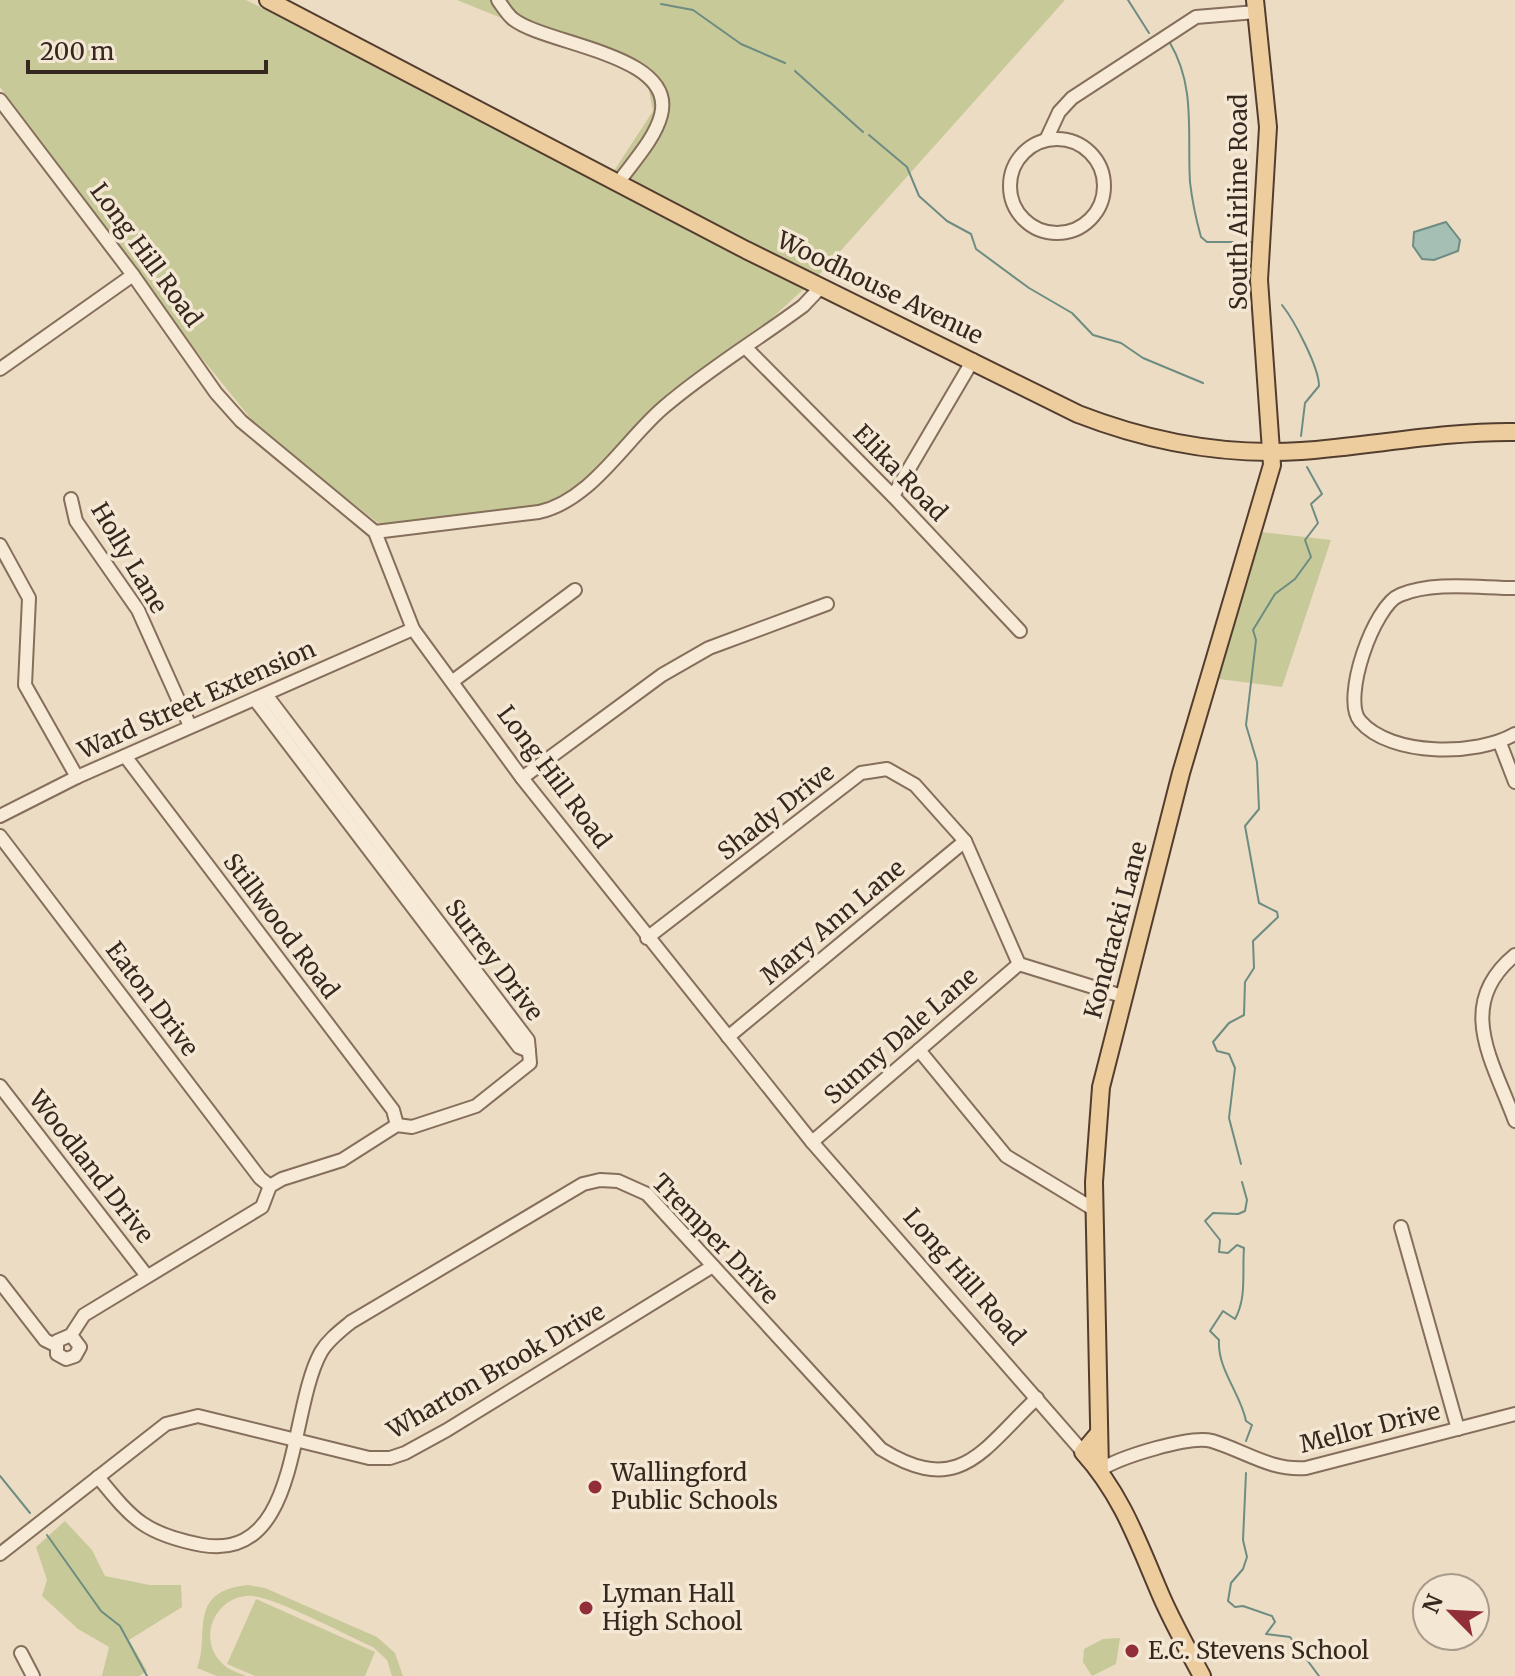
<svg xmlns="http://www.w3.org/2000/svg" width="1515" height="1676" viewBox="0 0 1515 1676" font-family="Merriweather,serif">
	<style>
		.green { fill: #c8c998 }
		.water { fill: #a5bfb5; stroke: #6d8c82; stroke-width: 2 }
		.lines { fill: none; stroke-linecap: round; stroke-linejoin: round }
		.stream { stroke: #6d8c82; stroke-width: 2 }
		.minor-casing { stroke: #856e5b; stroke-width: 16 }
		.major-casing { stroke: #533d2f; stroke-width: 20 }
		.minor { stroke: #f7ead6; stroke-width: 12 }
		.major { stroke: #edcd9d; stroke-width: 16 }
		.poi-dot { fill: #912e37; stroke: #f4e7d3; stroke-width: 3 }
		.labels { text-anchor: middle; stroke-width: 7; stroke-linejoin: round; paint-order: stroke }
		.street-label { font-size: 24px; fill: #36281e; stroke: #f4e7d3 }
		.poi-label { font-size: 24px; fill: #36281e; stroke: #f4e7d3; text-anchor: start }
	</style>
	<rect width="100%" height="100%" fill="#ecdcc3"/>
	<g class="green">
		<polygon points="0,0 246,0 606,183 653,111 648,86 633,71 457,0 1065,0 819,275 771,319 669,392 578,485 556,498 527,509 382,526 260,430 179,330 0,87"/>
		<polygon points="1261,532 1331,540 1282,687 1219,679"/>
		<polygon points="65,1521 92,1550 105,1576 150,1585 181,1585 182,1607 129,1640 147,1671 139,1676 102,1676 109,1647 78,1629 42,1596 47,1580 36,1547"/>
		<path d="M248,1585L265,1588L377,1637L395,1653L403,1676H392L387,1660L373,1647C346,1635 279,1599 253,1596C219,1593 197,1634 219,1660C226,1669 236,1672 246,1676H217L197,1668C211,1636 185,1591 248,1585Z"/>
		<polygon points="256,1599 375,1652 365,1676 255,1676 227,1664"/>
		<polygon points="1120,1638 1116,1664 1092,1676 1083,1662 1084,1649 1103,1639"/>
	</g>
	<polygon class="water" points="1446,222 1460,240 1458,251 1434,260 1422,259 1413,246 1414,232"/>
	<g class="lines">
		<g class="stream">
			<polyline points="1128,0 1149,33"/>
			<polyline points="661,4 693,10 741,44 785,63"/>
			<path d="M1170,43C1196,87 1187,133 1190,182C1192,200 1196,219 1201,237L1207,242H1252"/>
			<polyline points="795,71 863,132"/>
			<polyline points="869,135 907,167 919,196 947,221 971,234 976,249 1029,288 1072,313 1093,335 1121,343 1143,358 1203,383"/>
			<path d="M1282,305C1294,320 1319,367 1319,386L1305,403L1301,436"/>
			<polyline points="1241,1164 1229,1118 1235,1068 1229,1054 1217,1051 1213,1042 1229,1023 1244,1015 1245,982 1254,968 1253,941 1278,917 1277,912 1259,903 1245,826 1259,809 1257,762 1246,725 1256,640 1253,630 1275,594 1295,579 1311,557 1305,540 1318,523 1311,504 1322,494 1307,467"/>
			<path d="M1242,1182L1247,1200L1245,1211L1238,1214L1213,1213L1205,1221L1220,1240L1219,1252L1228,1253L1237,1245L1244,1248C1242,1271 1247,1298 1235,1319L1223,1311L1210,1331L1219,1340C1217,1369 1241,1394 1246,1421L1252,1425L1246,1441"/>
			<polyline points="1246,1473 1243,1540 1247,1557 1243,1569 1231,1583 1228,1601 1235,1607 1243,1606 1272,1616 1275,1622 1266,1634 1290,1637 1319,1676"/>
			<polyline points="0,1476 30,1513"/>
			<polyline points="47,1535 101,1611 120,1626 147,1676"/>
		</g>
		<defs>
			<g id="minor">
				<path d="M498,0C503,7 507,14 513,19C546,45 677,54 661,115C655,139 632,163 618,183"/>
				<polyline points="0,100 133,275 216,393 241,421 375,532 413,629 522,778 812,1142 1083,1452"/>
				<circle cx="1057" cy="186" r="47"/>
				<polyline points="1046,140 1059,112 1072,98 1196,17 1256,12"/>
				<polyline points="746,348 893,496 1020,631"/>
				<polyline points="0,369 133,275"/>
				<polyline points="893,496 973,360"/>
				<polyline points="71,499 76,521 138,610 190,726"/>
				<path d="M375,532L539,512C592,500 625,440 664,407C707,370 757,340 803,306L822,286"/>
				<polyline points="0,545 29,598 25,685 77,777"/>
				<path d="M1515,588C1479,588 1434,581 1400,595C1374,605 1341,699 1360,721C1391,757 1477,756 1515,734"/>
				<polyline points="453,681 575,590"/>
				<polyline points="256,701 519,1047 529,1051"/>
				<polyline points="1500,743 1515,782"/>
				<polyline points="125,756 393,1110 397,1125"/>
				<polyline points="522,778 662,675 709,648 827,604"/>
				<polyline points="0,816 77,777 413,629"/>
				<polyline points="0,836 260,1178 270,1186"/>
				<polyline points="647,938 861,773 887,769 915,785 965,841 1019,964 1122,996"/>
				<path d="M1515,955C1454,1005 1493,1061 1515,1121"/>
				<polyline points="728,1037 965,841"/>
				<polyline points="919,1050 1006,1156 1095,1210"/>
				<polyline points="0,1086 147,1276"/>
				<polyline points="812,1142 1019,964"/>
				<polyline points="1401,1227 1458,1429"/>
				<polyline points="0,1282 45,1340 55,1345"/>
				<polyline points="71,1335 80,1347 75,1356 66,1359 57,1354 57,1341 71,1335 84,1315 262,1207 270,1186 282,1179 342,1160 397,1125 412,1127 476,1106 530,1063 528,1040 267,696"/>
				<path d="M1100,1470C1120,1457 1190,1435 1212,1441C1245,1451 1271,1471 1306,1468L1515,1414"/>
				<path d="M98,1477C133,1520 145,1534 202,1545C301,1562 288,1411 321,1352C328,1340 340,1331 351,1322L583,1184L600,1180L618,1181L647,1194L881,1449C960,1498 982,1450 1037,1398"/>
				<polyline points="0,1554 166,1424 198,1416 369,1458 390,1458 405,1453 447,1430 713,1266"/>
				<polyline points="21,1653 33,1676"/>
			</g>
			<g id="major">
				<path d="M268,0L746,250L1078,414C1150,442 1223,456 1301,451C1372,446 1443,431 1515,432"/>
				<path d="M1099,1433L1083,1452C1123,1496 1139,1545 1162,1598C1174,1625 1188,1650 1202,1676"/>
				<polyline points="1100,1470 1094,1182 1101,1087 1181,773 1272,465 1259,280 1268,127 1255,0"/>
			</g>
		</defs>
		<use href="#minor" class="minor-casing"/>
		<use href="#major" class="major-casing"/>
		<use href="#minor" class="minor"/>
		<use href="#major" class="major"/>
	</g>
	<g class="poi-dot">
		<circle cx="595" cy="1487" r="8"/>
		<circle cx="586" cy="1608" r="8"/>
		<circle cx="1132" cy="1651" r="8"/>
	</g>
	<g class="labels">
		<g class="street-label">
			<text transform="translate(1239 202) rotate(-90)" y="8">South Airline Road</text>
			<text transform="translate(146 255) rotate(54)" y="8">Long Hill Road</text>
			<text transform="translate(880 288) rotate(26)" y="8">Woodhouse Avenue</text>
			<text transform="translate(900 473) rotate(46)" y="8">Elika Road</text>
			<text transform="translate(129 558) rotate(59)" y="8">Holly Lane</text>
			<text transform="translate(197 700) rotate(-24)" y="8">Ward Street Extension</text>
			<text transform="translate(554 777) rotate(53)" y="8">Long Hill Road</text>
			<text transform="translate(776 812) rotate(-38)" y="8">Shady Drive</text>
			<text transform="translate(833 922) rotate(-40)" y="8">Mary Ann Lane</text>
			<text transform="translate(281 926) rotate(53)" y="8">Stillwood Road</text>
			<text transform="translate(1116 930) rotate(-75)" y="8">Kondracki Lane</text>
			<text transform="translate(494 960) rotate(53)" y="8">Surrey Drive</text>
			<text transform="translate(152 999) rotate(53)" y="8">Eaton Drive</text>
			<text transform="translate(901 1036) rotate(-41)" y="8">Sunny Dale Lane</text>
			<text transform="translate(91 1167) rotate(52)" y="8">Woodland Drive</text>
			<text transform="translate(715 1239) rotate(46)" y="8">Tremper Drive</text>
			<text transform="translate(964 1277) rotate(49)" y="8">Long Hill Road</text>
			<text transform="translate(496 1371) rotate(-30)" y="8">Wharton Brook Drive</text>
			<text transform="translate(1370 1428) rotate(-14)" y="8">Mellor Drive</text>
		</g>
		<g class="poi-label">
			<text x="611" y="1481">Wallingford<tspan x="611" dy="28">Public Schools</tspan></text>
			<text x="602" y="1602">Lyman Hall<tspan x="602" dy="28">High School</tspan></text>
			<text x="1148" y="1659">E.C. Stevens School</text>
		</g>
	</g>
	<g transform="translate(1451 1612) rotate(294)"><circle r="38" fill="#f4e7d3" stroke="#a89b8b" stroke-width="2"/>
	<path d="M0-6L14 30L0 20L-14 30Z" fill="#912e37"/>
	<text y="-12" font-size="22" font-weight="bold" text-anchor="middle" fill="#36281e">N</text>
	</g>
	<path d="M28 60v12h238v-12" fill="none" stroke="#36281e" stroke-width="4"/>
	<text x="40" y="60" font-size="24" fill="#36281e" stroke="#f4e7d3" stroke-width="6" paint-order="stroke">200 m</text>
</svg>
